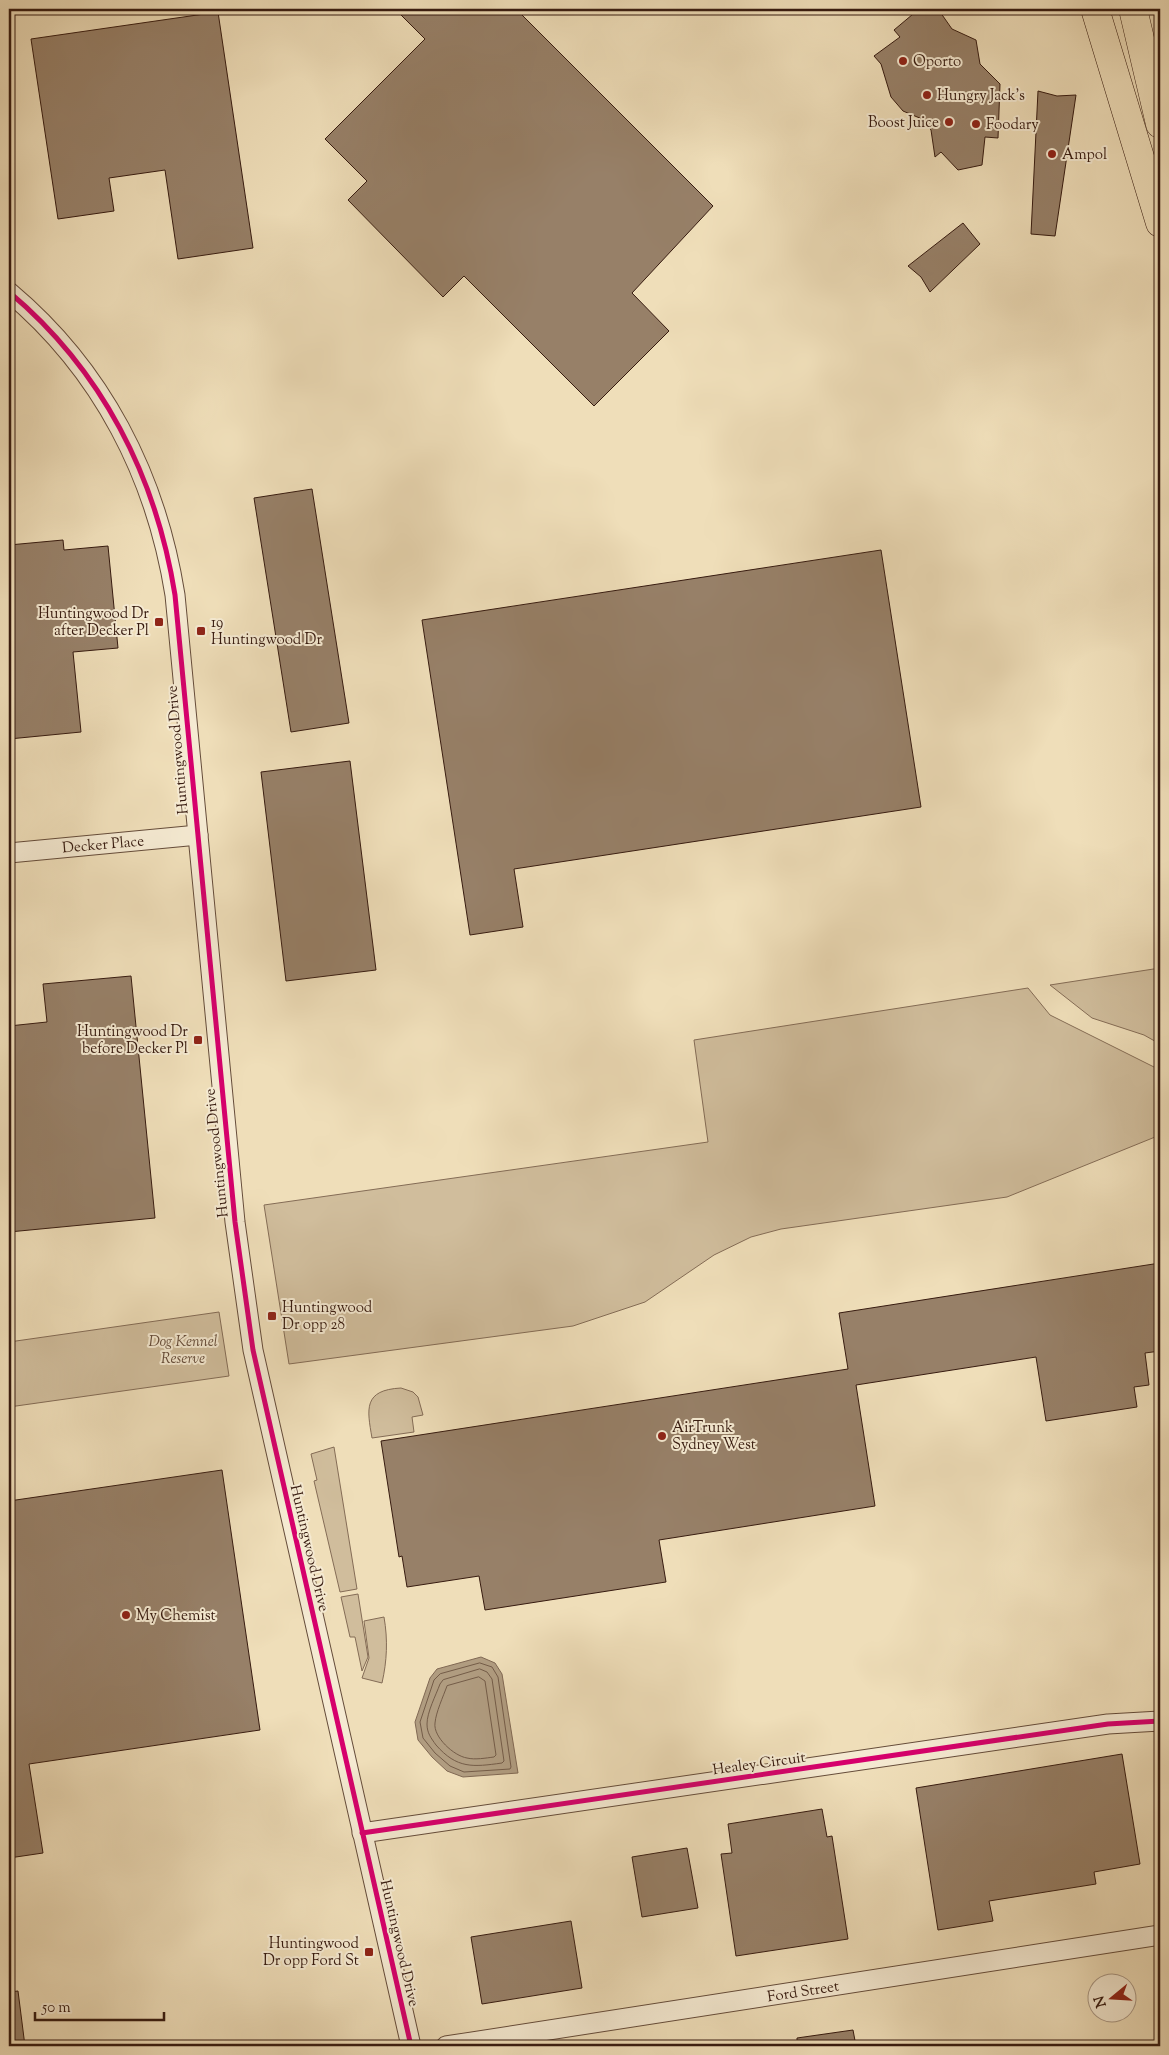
<svg xmlns="http://www.w3.org/2000/svg" width="1169" height="2055" viewBox="0 0 1169 2055" font-family="'Sorts Mill Goudy',serif">
	<style>
		.green { fill: #d0bd9c; stroke: #846c56 }
		.water { fill: #b09c80; stroke: #806853 }
		.lines { fill: none; stroke-linecap: round; stroke-linejoin: round }
		.shore { stroke: #745c48; stroke-width: 1 }
		.building { fill: #978068; stroke: #371b10 }
		.minor-casing { stroke: #654c3a; stroke-width: 21 }
		.highway-casing { stroke: #371b10; stroke-width: 29 }
		.minor { stroke: #f5ead2; stroke-width: 19 }
		.highway { stroke: #efdeb9; stroke-width: 28 }
		.cycleway-casing { stroke: #f5ead2; stroke-width: 8 }
		.cycleway { stroke: #d6006c; stroke-width: 5 }
		.poi-dot { fill: #8f2418; stroke: #f5ead2; stroke-width: 2 }
		.labels { text-anchor: middle; stroke-width: 4; stroke-linejoin: round; paint-order: stroke }
		.poi-label { font-size: 15px; fill: #371b10; stroke: #f5ead2; text-anchor: start }
		.street-label { font-size: 15px; fill: #371b10; stroke: #f5ead2 }
		.park-label { font-size: 15px; font-style: italic; fill: #654c3a; stroke: #f5ead2 }
	</style>
	<rect width="100%" height="100%" fill="#efdeb9"/>
	<filter id="stains"><feTurbulence type="fractalNoise" baseFrequency=".004" numOctaves="4"/><feColorMatrix values="0 0 0 0 .2 0 0 0 0 .09 0 0 0 0 .02 0 0 0 .5 -.17"/></filter>
	<radialGradient id="worn" r=".72"><stop offset=".6" stop-color="#630" stop-opacity="0"/><stop offset="1" stop-color="#630" stop-opacity=".3"/></radialGradient>
	<g class="green">
		<polygon points="1160,968 1160,1044 1144,1035 1092,1018 1050,985"/>
		<polygon points="1028,988 1050,1015 1160,1070 1160,1135 1007,1197 781,1229 751,1237 714,1255 645,1302 573,1326 289,1364 264,1205 708,1142 694,1040"/>
		<polygon points="219,1312 229,1376 9,1407 9,1342"/>
		<path d="M401,1388L413,1392L418,1397L423,1415L412,1417L414,1432L372,1438C367,1409 363,1390 401,1388Z"/>
		<polygon points="334,1447 357,1589 340,1592 314,1481 317,1480 311,1454"/>
		<polygon points="358,1594 368,1657 362,1671 355,1637 350,1637 341,1597"/>
		<path d="M384,1617C388,1640 387,1661 382,1683L362,1678L369,1658L364,1621Z"/>
	</g>
	<polygon class="water" points="481,1657 495,1663 502,1674 518,1773 463,1777 447,1771 432,1757 418,1740 415,1722 430,1678 437,1669"/>
	<g class="lines">
		<g class="shore">
			<polygon points="480,1663 492,1667 498,1677 511,1767 510,1769 464,1772 450,1766 435,1753 423,1738 420,1722 434,1680 440,1674"/>
			<path d="M480,1669L487,1672L492,1679L504,1761L502,1763C473,1767 457,1769 436,1745C431,1738 427,1733 427,1724C427,1712 436,1695 440,1684L443,1680Z"/>
			<path d="M479,1677L485,1681L496,1755L494,1757C486,1758 475,1760 467,1758C454,1756 433,1737 435,1723C436,1712 443,1697 447,1686Z"/>
		</g>
	</g>
	<g class="building">
		<polygon points="395,9 516,9 713,206 632,293 669,331 594,406 464,276 443,297 348,200 367,181 325,139 425,39"/>
		<polygon points="919,9 938,9 952,29 976,40 980,64 1000,84 998,138 985,137 982,165 958,170 941,152 935,157 931,130 922,119 903,111 891,97 881,64 874,56 900,37 894,30"/>
		<polygon points="218,12 253,248 178,259 165,170 109,178 114,211 58,219 31,39"/>
		<polygon points="1038,91 1057,96 1076,95 1055,236 1031,234"/>
		<polygon points="963,223 980,244 930,292 921,277 908,266"/>
		<polygon points="312,489 349,723 291,732 254,498"/>
		<polygon points="63,540 64,550 108,546 118,648 73,652 81,732 9,739 9,545"/>
		<polygon points="881,550 921,807 514,869 523,927 470,935 422,620"/>
		<polygon points="350,761 376,970 286,981 261,772"/>
		<polygon points="131,976 155,1218 9,1232 9,1026 47,1022 43,984"/>
		<polygon points="1160,1263 1160,1351 1145,1353 1149,1385 1134,1387 1137,1407 1046,1421 1036,1357 856,1385 875,1506 659,1540 666,1582 485,1610 479,1576 407,1587 402,1556 399,1557 381,1441 848,1369 839,1313"/>
		<polygon points="222,1470 260,1730 29,1764 43,1853 9,1858 9,1501"/>
		<polygon points="1122,1754 1140,1864 1094,1872 1096,1884 989,1901 993,1921 938,1930 916,1788"/>
		<polygon points="822,1809 827,1837 832,1836 848,1939 736,1956 721,1854 732,1853 728,1824"/>
		<polygon points="687,1848 698,1908 642,1917 632,1857"/>
		<polygon points="571,1921 582,1988 482,2004 471,1937"/>
		<polygon points="18,1991 25,2046 9,2046 9,1992"/>
		<polygon points="853,2030 856,2046 797,2046 797,2038"/>
	</g>
	<g class="lines">
		<defs>
			<g id="minor">
				<path d="M9,292C102,370 156,476 175,595L235,1222L253,1350L411,2046"/>
				<polyline points="9,853 198,835"/>
				<polyline points="362,1833 1108,1724 1160,1721"/>
				<polyline points="446,2046 1160,1935"/>
			</g>
			<g id="highway">
				<polyline points="1095,9 1160,223"/>
				<polyline points="1133,9 1160,124"/>
			</g>
		</defs>
		<use href="#minor" class="minor-casing"/>
		<use href="#highway" class="highway-casing"/>
		<use href="#minor" class="minor"/>
		<use href="#highway" class="highway"/>
		<defs>
			<g id="cycleway">
				<path d="M9,292C102,370 156,476 175,595L235,1222L253,1350L411,2046"/>
				<polyline points="362,1833 1108,1724 1160,1721"/>
			</g>
		</defs>
		<use href="#cycleway" class="cycleway-casing"/>
		<use href="#cycleway" class="cycleway"/>
	</g>
	<g class="poi-dot">
		<circle cx="903" cy="61" r="5"/>
		<circle cx="927" cy="95" r="5"/>
		<circle cx="949" cy="122" r="5"/>
		<circle cx="976" cy="124" r="5"/>
		<circle cx="1052" cy="154" r="5"/>
		<rect x="154" y="617" width="10" height="10" rx="2.5"/>
		<rect x="196" y="626" width="10" height="10" rx="2.5"/>
		<rect x="193" y="1035" width="10" height="10" rx="2.5"/>
		<rect x="267" y="1311" width="10" height="10" rx="2.5"/>
		<circle cx="662" cy="1436" r="5"/>
		<circle cx="126" cy="1615" r="5"/>
		<rect x="364" y="1947" width="10" height="10" rx="2.5"/>
	</g>
	<g class="labels">
		<g class="poi-label">
			<text x="913" y="66">Oporto</text>
			<text x="937" y="100">Hungry Jack's</text>
			<text x="939" y="127" text-anchor="end">Boost Juice</text>
			<text x="986" y="129">Foodary</text>
			<text x="1062" y="159">Ampol</text>
			<text x="149" y="618" text-anchor="end">Huntingwood Dr<tspan x="149" dy="17">after Decker Pl</tspan></text>
			<text x="211" y="627">19<tspan x="211" dy="17">Huntingwood Dr</tspan></text>
			<text x="188" y="1036" text-anchor="end">Huntingwood Dr<tspan x="188" dy="17">before Decker Pl</tspan></text>
			<text x="282" y="1312">Huntingwood<tspan x="282" dy="17">Dr opp 28</tspan></text>
			<text x="672" y="1432">AirTrunk<tspan x="672" dy="17">Sydney West</tspan></text>
			<text x="136" y="1620">My Chemist</text>
			<text x="359" y="1948" text-anchor="end">Huntingwood<tspan x="359" dy="17">Dr opp Ford St</tspan></text>
		</g>
		<g class="street-label">
			<text transform="translate(177 750) rotate(-95)" y="5">Huntingwood Drive</text>
			<text transform="translate(103 844) rotate(-5)" y="5">Decker Place</text>
			<text transform="translate(216 1153) rotate(-96)" y="5">Huntingwood Drive</text>
			<text transform="translate(310 1548) rotate(77)" y="5">Huntingwood Drive</text>
			<text transform="translate(759 1763) rotate(-8)" y="5">Healey Circuit</text>
			<text transform="translate(400 1943) rotate(77)" y="5">Huntingwood Drive</text>
			<text transform="translate(803 1991) rotate(-9)" y="5">Ford Street</text>
		</g>
		<g class="park-label">
			<text x="183" y="1346">Dog Kennel<tspan x="183" dy="17">Reserve</tspan></text>
		</g>
	</g>
	<rect width="1169" height="2055" fill="none" stroke="#efdeb9" stroke-width="30"/>
	<rect x="10" y="10" width="1149" height="2035" fill="none" stroke="#371b10" stroke-width="2.5"/>
	<rect x="15" y="15" width="1139" height="2025" fill="none" stroke="#371b10"/>
	<g transform="translate(1112 1998) rotate(252)"><circle r="24" fill="#f5ead2" stroke="#a99784"/>
	<path d="M0-4L9 19L0 12L-9 19Z" fill="#8f2418"/>
	<text y="-8" font-size="14" font-weight="bold" text-anchor="middle" fill="#371b10">N</text>
	</g>
	<path d="M35 2012v8h129v-8" fill="none" stroke="#371b10" stroke-width="2.5"/>
	<text x="42" y="2012" font-size="15" fill="#371b10" stroke="#f5ead2" stroke-width="4" paint-order="stroke">50 m</text>
	<rect width="100%" height="100%" filter="url(#stains)"/>
	<rect width="100%" height="100%" fill="url(#worn)"/>
</svg>
